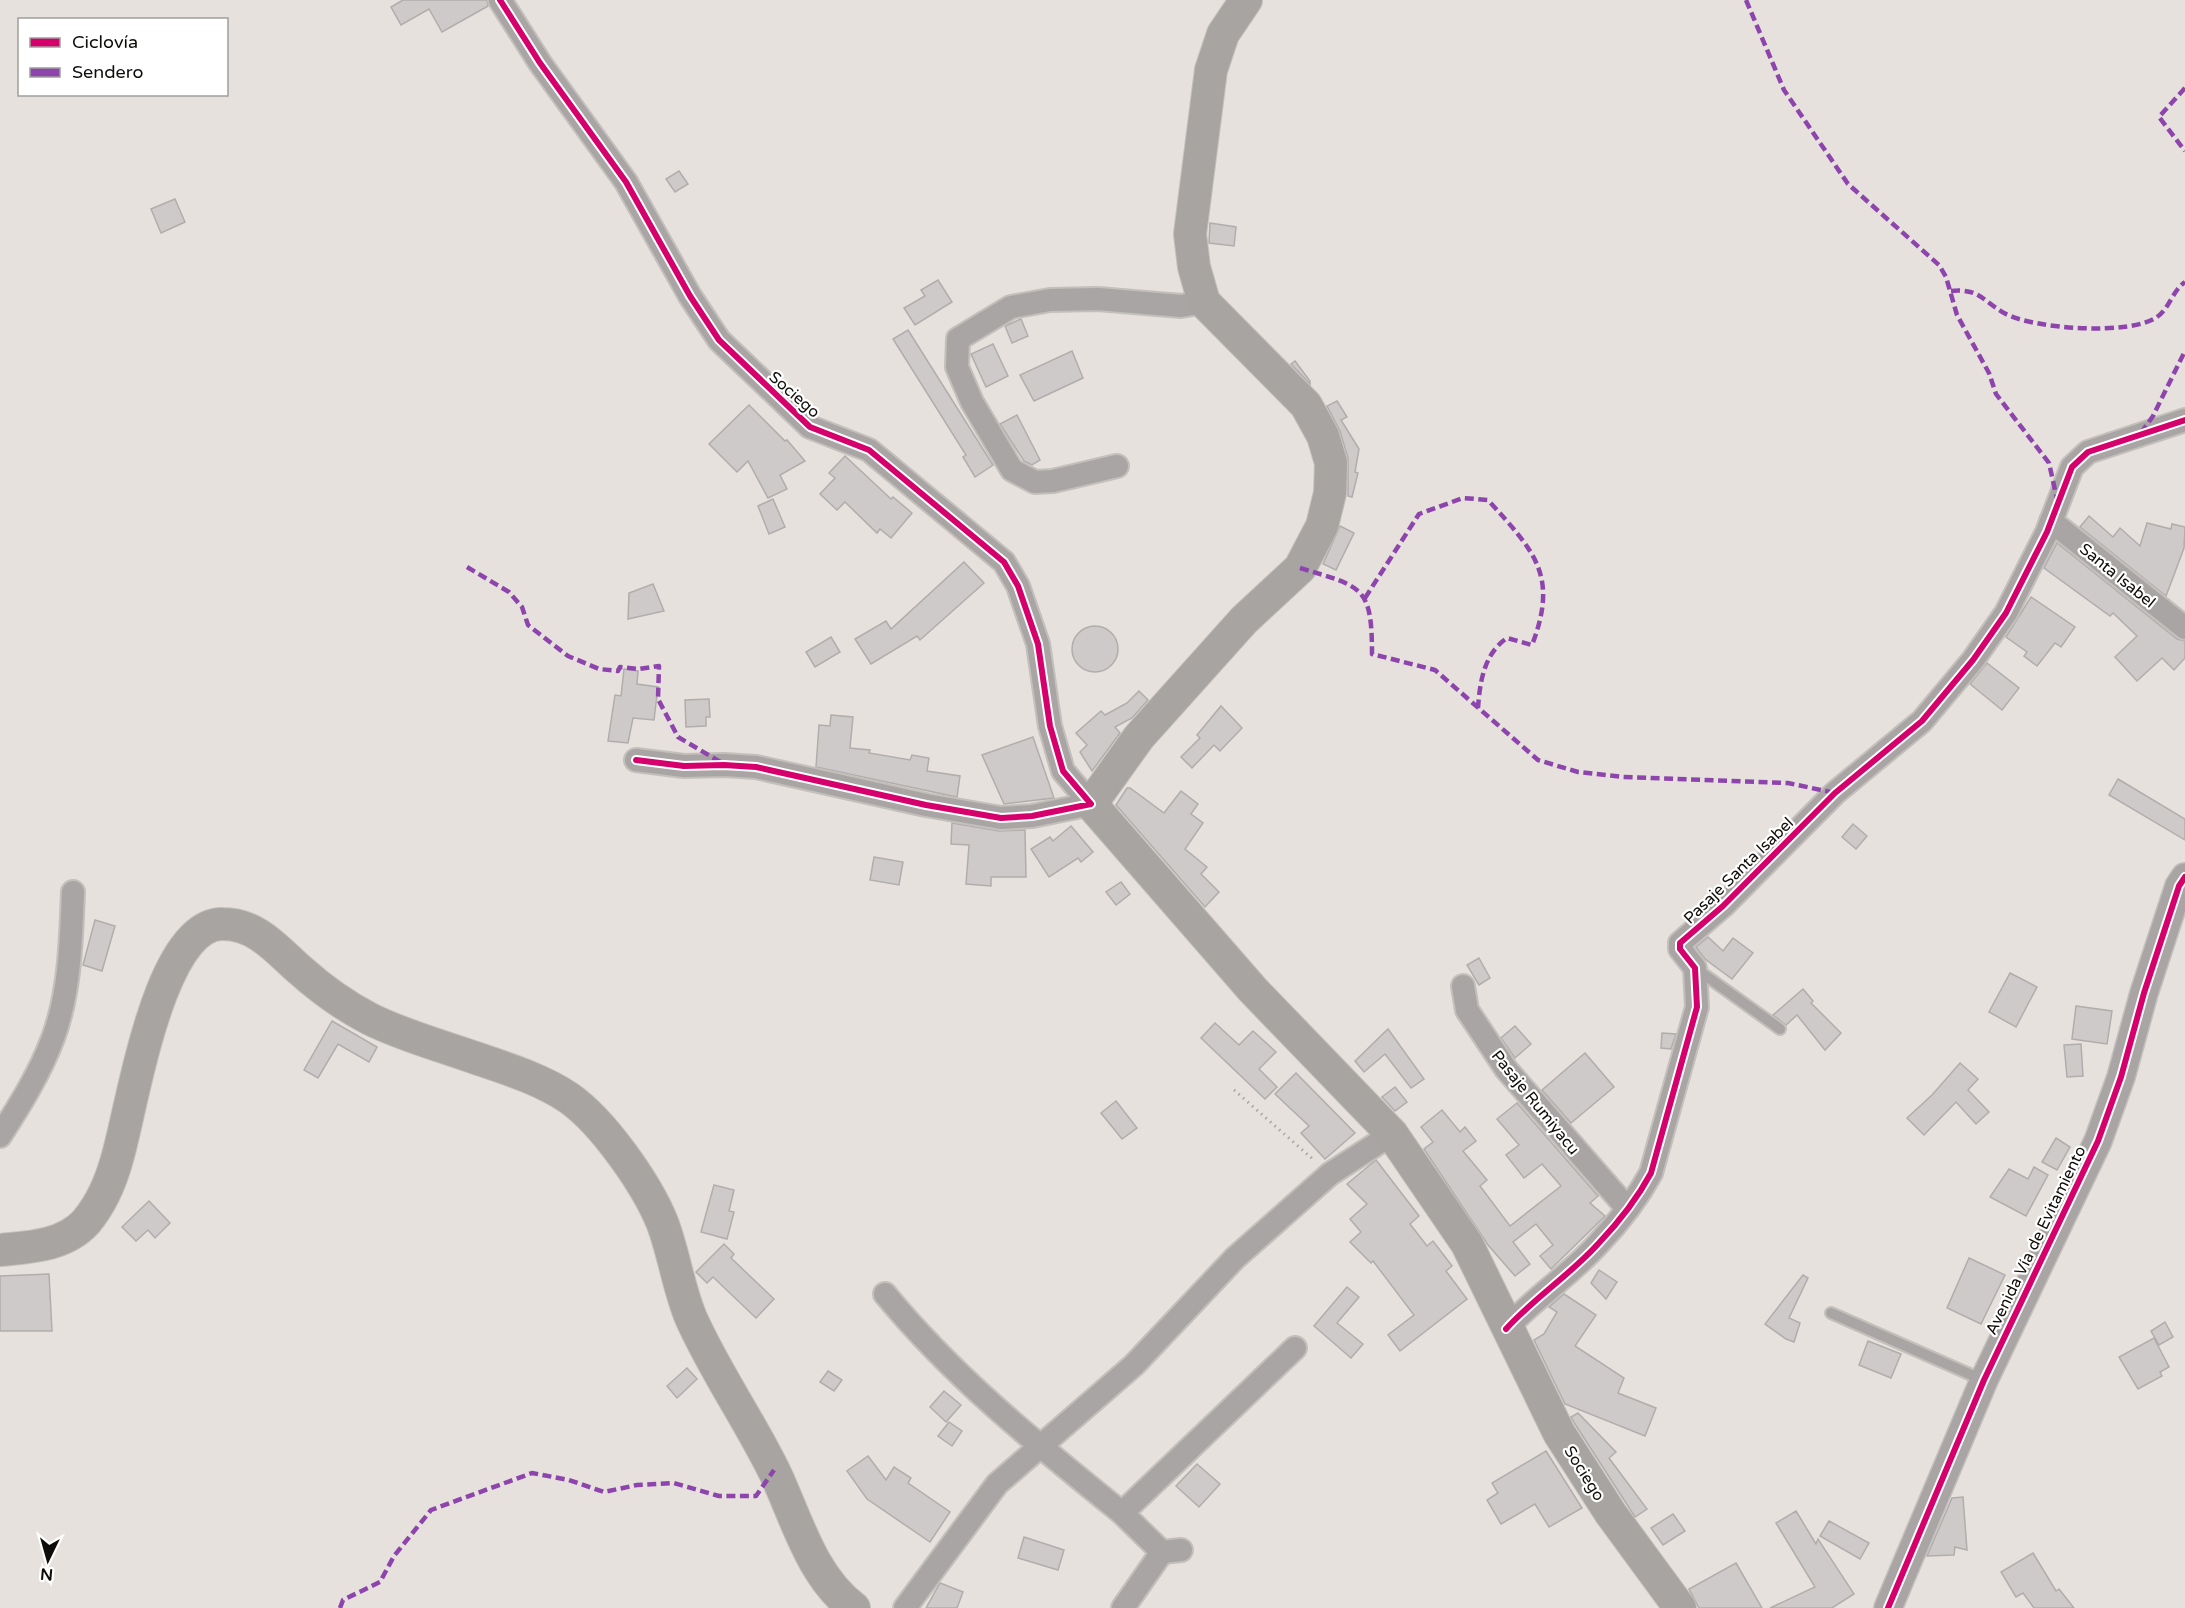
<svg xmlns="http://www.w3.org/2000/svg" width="2185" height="1608" viewBox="0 0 2185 1608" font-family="'Varela Round',sans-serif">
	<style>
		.building { fill: #cfcaca; stroke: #b1adac; stroke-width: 1.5 }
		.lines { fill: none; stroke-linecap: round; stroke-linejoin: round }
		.service-casing { stroke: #c3bfbb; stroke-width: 14 }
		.minor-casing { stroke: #c3bfbb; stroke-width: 26 }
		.tertiary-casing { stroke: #c3bfbb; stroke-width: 30 }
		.secondary-casing { stroke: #c3bfbb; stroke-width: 34 }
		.path { stroke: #a8a5a3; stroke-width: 3; stroke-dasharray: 1.5 4.5; stroke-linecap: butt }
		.service { stroke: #a8a5a4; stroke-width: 10 }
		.minor { stroke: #a8a5a4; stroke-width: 22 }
		.tertiary { stroke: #a8a5a4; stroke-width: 27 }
		.secondary { stroke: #a7a4a1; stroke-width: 32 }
		.quiet { stroke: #8e44ad; stroke-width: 4.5; stroke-dasharray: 9 4.5; stroke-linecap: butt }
		.cycleway-casing { stroke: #fff; stroke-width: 10 }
		.cycleway { stroke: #d6006c; stroke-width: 6 }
		.labels { text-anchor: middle; stroke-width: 4.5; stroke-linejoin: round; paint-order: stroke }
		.street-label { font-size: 16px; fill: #0f0d09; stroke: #fff }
	</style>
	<rect width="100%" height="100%" fill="#e6e1dc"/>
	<g class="building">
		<polygon points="403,0 487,0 488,6 442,32 429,9 401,25 391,7"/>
		<polygon points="679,171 688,184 675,192 666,179"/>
		<polygon points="175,199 185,222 161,233 151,209"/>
		<polygon points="1210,223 1236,227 1234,246 1209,243"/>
		<polygon points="938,280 952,302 915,325 904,308 925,296 921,290"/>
		<polygon points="1021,319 1028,336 1012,343 1005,326"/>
		<polygon points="908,330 993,465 975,477 963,457 966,455 893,339"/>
		<polygon points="993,344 1008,376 986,387 971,354"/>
		<polygon points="1072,351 1083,378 1034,401 1020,375"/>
		<polygon points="1295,361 1310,381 1310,384 1291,364"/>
		<polygon points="1337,401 1347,417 1341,420 1359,449 1355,472 1358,473 1352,497 1348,496 1348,458 1340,431 1327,406"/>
		<polygon points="749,405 785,441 787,440 805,461 780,475 787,489 768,498 748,461 737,472 709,444"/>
		<polygon points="1017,415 1040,460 1032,465 1024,461 1000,424"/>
		<polygon points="845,456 891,499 893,497 912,513 891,538 880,529 877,533 845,502 837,510 820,494 835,478 829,473"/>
		<polygon points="773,499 785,527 769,534 758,506"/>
		<polygon points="2089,516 2113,537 2120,528 2140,546 2147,523 2171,529 2172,524 2185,527 2184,548 2166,596 2080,527"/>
		<polygon points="1340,526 1354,533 1336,570 1323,564"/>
		<polygon points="2057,543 2177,639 2185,641 2185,658 2174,670 2162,658 2137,681 2115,657 2137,636 2113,613 2110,616 2044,568"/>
		<polygon points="964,562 984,583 920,640 917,636 871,664 855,639 886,621 891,629"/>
		<polygon points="653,584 664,611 628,619 629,593"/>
		<polygon points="2031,597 2075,627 2061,647 2055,643 2037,666 2024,656 2027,652 2006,637"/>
		<circle cx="1095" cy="649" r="23"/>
		<polygon points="831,637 840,652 815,667 806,652"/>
		<polygon points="1987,663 2019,688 2002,710 1970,684"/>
		<polygon points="624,669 638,671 637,684 658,687 654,720 633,718 628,743 608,741 615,695 621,696"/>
		<polygon points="1139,691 1148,700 1132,718 1115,727 1120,733 1092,771 1080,752 1087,745 1076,733 1101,711 1105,715 1127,703"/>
		<polygon points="709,699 710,717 706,717 706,726 686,727 685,700"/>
		<polygon points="1221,706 1242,728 1220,751 1214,745 1192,768 1181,757 1200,738 1197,735"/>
		<polygon points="831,715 853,717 850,748 870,750 869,753 910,760 912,755 929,758 927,771 960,776 957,797 816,767 819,725 830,726"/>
		<polygon points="1033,737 1054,798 1004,804 982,755"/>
		<polygon points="2118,779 2185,819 2185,840 2109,795"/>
		<polygon points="1127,788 1130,788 1164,813 1181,791 1198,804 1191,814 1203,823 1185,849 1207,867 1201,874 1219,892 1205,907 1116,805"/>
		<polygon points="952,823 999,831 1025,830 1026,877 991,877 991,886 966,884 969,845 951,844"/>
		<polygon points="1853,824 1867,836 1856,849 1842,837"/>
		<polygon points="1071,826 1093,852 1081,862 1078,858 1049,877 1031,849 1050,837 1053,841"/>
		<polygon points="874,857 903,862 899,885 870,880"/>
		<polygon points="1121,882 1130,894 1116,905 1106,892"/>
		<polygon points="95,920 115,926 102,971 83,965"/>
		<polygon points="1708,937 1723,951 1733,938 1753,953 1732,979 1705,959 1696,947"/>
		<polygon points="1479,958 1490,978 1479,985 1467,965"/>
		<polygon points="2010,973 2037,987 2016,1027 1989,1012"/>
		<polygon points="1803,989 1813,1001 1811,1003 1841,1033 1825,1050 1797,1015 1786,1025 1773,1015"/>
		<polygon points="2076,1006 2112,1011 2107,1044 2072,1039"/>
		<polygon points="332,1021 377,1047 369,1062 338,1044 318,1078 304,1070"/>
		<polygon points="1215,1023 1239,1045 1253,1031 1276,1052 1259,1069 1277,1087 1265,1099 1201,1038"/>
		<polygon points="1515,1026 1531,1044 1515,1058 1501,1038"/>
		<polygon points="1388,1029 1424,1079 1411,1088 1385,1054 1364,1072 1355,1061"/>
		<polygon points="1662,1033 1676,1034 1671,1049 1661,1048"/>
		<polygon points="2081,1044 2083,1076 2067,1077 2064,1045"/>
		<polygon points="1585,1053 1614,1087 1571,1123 1542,1090"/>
		<polygon points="1960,1063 1978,1079 1968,1090 1989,1112 1976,1124 1956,1102 1924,1135 1907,1118 1932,1095"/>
		<polygon points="1296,1073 1355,1133 1325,1159 1301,1133 1309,1126 1275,1094"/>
		<polygon points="1395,1087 1407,1102 1395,1111 1382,1097"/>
		<polygon points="1116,1101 1137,1128 1122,1139 1101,1113"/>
		<polygon points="1517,1103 1598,1196 1590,1203 1605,1216 1551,1269 1540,1256 1553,1245 1536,1224 1513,1242 1530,1264 1515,1276 1488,1245 1424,1149 1433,1142 1421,1127 1442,1110 1460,1132 1465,1127 1476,1141 1463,1151 1487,1180 1480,1186 1510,1226 1561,1186 1542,1164 1524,1178 1506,1155 1519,1145 1497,1119"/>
		<polygon points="2056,1138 2070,1147 2057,1170 2042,1162"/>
		<polygon points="1376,1160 1419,1216 1410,1224 1427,1246 1433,1241 1452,1266 1446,1271 1467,1299 1400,1351 1388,1335 1414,1315 1373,1261 1371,1263 1350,1242 1361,1232 1350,1219 1367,1204 1347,1184"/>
		<polygon points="2034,1167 2048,1175 2026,1216 1990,1197 2009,1169 2028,1179"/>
		<polygon points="714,1185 734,1190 729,1211 734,1212 727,1239 701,1232"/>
		<polygon points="149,1201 170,1223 155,1238 148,1230 136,1241 122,1227"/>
		<polygon points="724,1244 734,1254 731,1258 774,1299 756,1318 713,1277 707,1283 696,1272"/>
		<polygon points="1969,1258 2005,1275 1981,1324 1947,1308"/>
		<polygon points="1599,1270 1617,1282 1606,1299 1591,1283"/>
		<polygon points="49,1274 52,1331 0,1331 0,1276"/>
		<polygon points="1803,1275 1808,1278 1789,1318 1800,1323 1794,1342 1786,1339 1765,1324"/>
		<polygon points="1347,1287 1359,1297 1337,1323 1363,1344 1351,1358 1314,1326"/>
		<polygon points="1564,1294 1596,1315 1575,1346 1624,1378 1618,1393 1656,1408 1645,1436 1565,1404 1534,1340 1544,1334 1557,1312 1549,1307"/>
		<polygon points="2165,1322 2173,1337 2159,1345 2151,1331"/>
		<polygon points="2154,1338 2169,1367 2160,1372 2162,1376 2138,1389 2119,1357"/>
		<polygon points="1868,1341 1901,1354 1891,1378 1859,1365"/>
		<polygon points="687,1368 697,1379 677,1398 667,1386"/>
		<polygon points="828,1371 842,1380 834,1391 820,1382"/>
		<polygon points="944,1391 961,1405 946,1422 930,1407"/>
		<polygon points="1578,1413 1616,1452 1609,1458 1647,1509 1635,1517 1575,1424 1571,1417"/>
		<polygon points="949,1422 962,1431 952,1446 938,1436"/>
		<polygon points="1546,1451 1582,1508 1549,1527 1535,1504 1501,1524 1487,1500 1498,1493 1492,1483"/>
		<polygon points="868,1456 886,1480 894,1467 911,1478 908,1483 950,1512 930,1542 867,1499 847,1471"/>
		<polygon points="1197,1464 1220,1484 1199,1507 1176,1486"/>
		<polygon points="1963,1497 1967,1550 1955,1547 1954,1555 1927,1556 1952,1498"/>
		<polygon points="1796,1511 1816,1544 1818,1539 1854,1594 1832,1608 1770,1608 1815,1587 1776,1523"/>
		<polygon points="1673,1514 1685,1531 1663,1545 1651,1528"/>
		<polygon points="1829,1521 1869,1543 1860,1559 1820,1536"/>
		<polygon points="1024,1537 1064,1550 1058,1570 1018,1558"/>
		<polygon points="2033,1553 2056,1591 2059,1589 2074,1608 2034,1608 2023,1593 2016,1597 2001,1572"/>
		<polygon points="1736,1563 1762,1608 1699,1608 1689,1589"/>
		<polygon points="940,1583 963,1592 957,1608 926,1608"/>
	</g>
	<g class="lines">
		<defs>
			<g id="service">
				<polyline points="1695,968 1780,1029"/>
				<polyline points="1831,1313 1983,1380"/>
			</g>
			<g id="minor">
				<polyline points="500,0 540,63 626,182 690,296 719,340 810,427 869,450 1004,562 1018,586 1038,644 1050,726 1063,771 1091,804 1032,816 1001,818 926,805 756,767 724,765 684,766 636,760"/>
				<polyline points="1117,466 1053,481 1035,482 1012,470 972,402 957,367 958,339 1011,307 1050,300 1098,299 1181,306 1204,302"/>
				<polyline points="2051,521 2185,628"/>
				<polyline points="1463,986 1467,1010 1506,1069 1627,1208"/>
				<path d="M0,1136C20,1105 40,1073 53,1038C70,992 71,941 73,892"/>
				<path d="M885,1294C954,1378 1038,1445 1122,1513L1295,1348"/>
				<path d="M1506,1329C1534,1298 1570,1275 1598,1244C1618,1223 1637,1199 1651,1173L1697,1007L1695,968L1680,949V943L1723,906L1835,793L1922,721L1973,660L2006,613L2047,532L2072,467L2088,452L2185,420"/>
				<polyline points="1122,1513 1162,1552 1181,1550"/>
				<polyline points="905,1608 997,1484 1134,1365 1235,1258 1330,1174 1392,1134"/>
				<polyline points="1123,1608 1162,1552"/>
			</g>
			<polyline id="tertiary" points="1888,1608 1984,1380 2098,1141 2121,1077 2144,993 2179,886 2185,877"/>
			<g id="secondary">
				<polyline points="1246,0 1223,34 1211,70 1190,234 1194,267 1204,302 1306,405 1323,436 1331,463 1330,493 1322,526 1300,568 1244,620 1139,737 1091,804 1253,990 1392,1134 1467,1244 1559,1433 1611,1514 1680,1608"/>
				<path d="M0,1250C30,1247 64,1246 86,1222C101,1204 111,1181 117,1159C132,1110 158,922 223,924C257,924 277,950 300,970C320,988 347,1007 370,1019C400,1034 432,1043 464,1054C498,1066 538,1077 569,1098C603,1122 646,1183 662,1222C674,1253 678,1287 691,1318C715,1372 750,1421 776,1475C797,1520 812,1577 854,1608"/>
			</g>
		</defs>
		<use href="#service" class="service-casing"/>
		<use href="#minor" class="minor-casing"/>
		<use href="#tertiary" class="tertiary-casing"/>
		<use href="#secondary" class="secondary-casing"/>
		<polyline class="path" points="1234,1090 1315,1161"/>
		<use href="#service" class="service"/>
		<use href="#minor" class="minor"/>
		<use href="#tertiary" class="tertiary"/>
		<use href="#secondary" class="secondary"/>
		<g class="quiet">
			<polyline points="1746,0 1784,90 1848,184 1939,265 1946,277 1957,315 1989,373 1996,394 2049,463 2057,499"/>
			<polyline points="2185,88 2159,117 2185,151"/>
			<path d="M1951,291C1979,288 1983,301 2004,313C2032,329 2130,336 2157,317C2170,308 2172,291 2185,282"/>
			<polyline points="2141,433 2153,416 2185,351"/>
			<polyline points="467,567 509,592 522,607 528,625 568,656 599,669 618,671 620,667 639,669 659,666 658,699 678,737 722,763"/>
			<path d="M1300,568C1362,587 1372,585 1372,654L1435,670L1538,760L1578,772L1623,777L1788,783L1835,793"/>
			<path d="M1365,598L1419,514L1463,498L1488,500C1534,551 1559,575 1532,645L1507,638C1484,654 1480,681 1478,708"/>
			<polyline points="340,1608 343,1600 380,1582 394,1556 431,1510 532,1473 569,1480 604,1492 637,1485 674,1483 719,1496 756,1496 774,1470"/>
		</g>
		<defs>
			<g id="cycleway">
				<polyline points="500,0 540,63 626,182 690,296 719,340 810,427 869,450 1004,562 1018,586 1038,644 1050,726 1063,771 1091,804 1032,816 1001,818 926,805 756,767 724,765 684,766 636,760"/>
				<path d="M1506,1329C1534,1298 1570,1275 1598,1244C1618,1223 1637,1199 1651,1173L1697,1007L1695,968L1680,949V943L1723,906L1835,793L1922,721L1973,660L2006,613L2047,532L2072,467L2088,452L2185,420"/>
				<polyline points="1888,1608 1984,1380 2098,1141 2121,1077 2144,993 2179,886 2185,877"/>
			</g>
		</defs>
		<use href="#cycleway" class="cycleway-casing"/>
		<use href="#cycleway" class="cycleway"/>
	</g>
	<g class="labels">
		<g class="street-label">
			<text transform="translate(795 394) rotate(41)" y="6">Sociego</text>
			<text transform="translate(2118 575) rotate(39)" y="6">Santa Isabel</text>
			<text transform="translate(1738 870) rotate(-44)" y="6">Pasaje Santa Isabel</text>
			<text transform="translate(1536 1102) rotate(51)" y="6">Pasaje Rumiyacu</text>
			<text transform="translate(2035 1240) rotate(-64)" y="6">Avenida Vía de Evitamiento</text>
			<text transform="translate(1585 1473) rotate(58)" y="6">Sociego</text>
		</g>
	</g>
	<rect x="18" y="18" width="210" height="78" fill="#ffffff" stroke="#9f9e9d" stroke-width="1.5"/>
	<rect x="30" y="38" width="30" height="9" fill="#d6006c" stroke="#9f9e9d" stroke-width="1.5"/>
	<text x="72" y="48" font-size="18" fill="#0f0d09">Ciclovía</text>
	<rect x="30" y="68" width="30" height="9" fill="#8e44ad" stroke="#9f9e9d" stroke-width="1.5"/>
	<text x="72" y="78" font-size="18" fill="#0f0d09">Sendero</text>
	<g transform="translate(48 1560) rotate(185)" stroke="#ffffff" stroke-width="4.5" paint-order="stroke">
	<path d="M0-4.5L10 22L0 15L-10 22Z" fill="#0f0d09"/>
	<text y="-9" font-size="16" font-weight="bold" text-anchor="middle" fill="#0f0d09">N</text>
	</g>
</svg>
